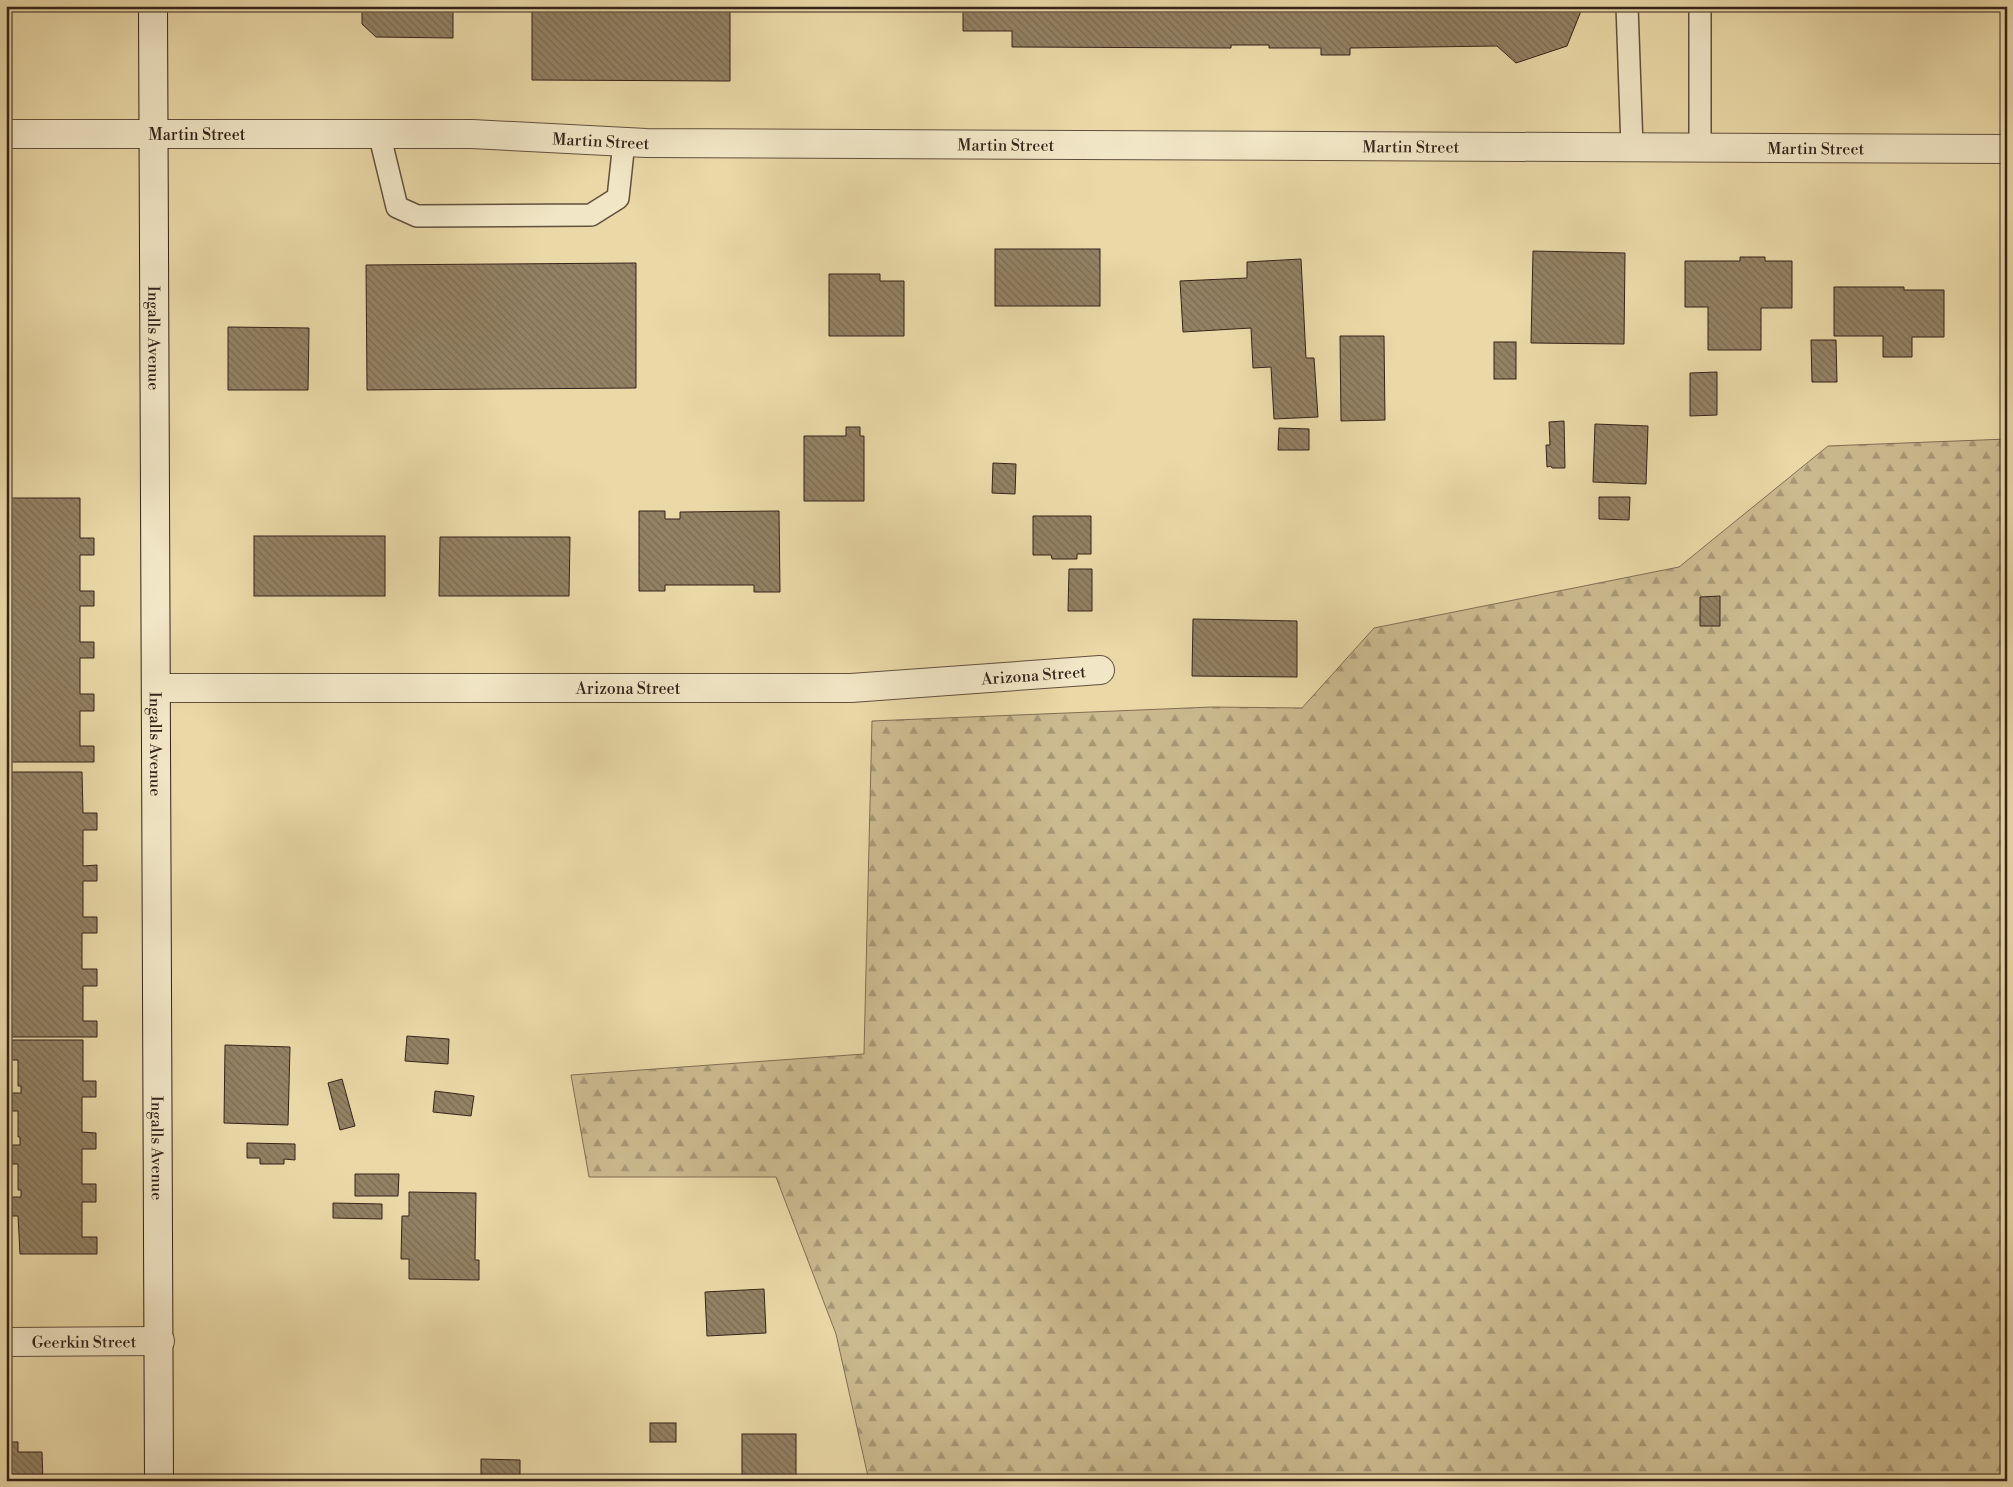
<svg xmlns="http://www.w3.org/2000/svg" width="2013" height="1487" viewBox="0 0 2013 1487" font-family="'Libre Bodoni',serif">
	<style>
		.forest { fill: url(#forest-firs); stroke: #806e55 }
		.building { fill: url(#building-back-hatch); stroke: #35231b }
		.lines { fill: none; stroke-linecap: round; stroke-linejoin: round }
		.service-casing { stroke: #62503e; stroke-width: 24 }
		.minor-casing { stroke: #62503e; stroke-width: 30 }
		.tertiary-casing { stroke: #62503e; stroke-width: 30 }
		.secondary-casing { stroke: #35231b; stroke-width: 30 }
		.service { stroke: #f1e6c6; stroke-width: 21 }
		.minor { stroke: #f1e6c6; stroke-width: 28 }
		.tertiary { stroke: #f1e6c6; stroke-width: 28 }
		.secondary { stroke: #f1e6c6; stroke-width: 28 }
		.labels { text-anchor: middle; stroke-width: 4.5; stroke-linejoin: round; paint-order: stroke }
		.street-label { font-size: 16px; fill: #35231b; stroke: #f1e6c6 }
	</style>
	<defs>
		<pattern id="forest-firs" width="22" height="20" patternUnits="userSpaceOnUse" patternTransform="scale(1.25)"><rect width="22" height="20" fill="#cbba8f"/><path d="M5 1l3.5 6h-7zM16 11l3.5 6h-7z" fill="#a69774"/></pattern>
		<pattern id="building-back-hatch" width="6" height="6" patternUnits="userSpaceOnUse" patternTransform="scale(1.25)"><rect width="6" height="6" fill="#938264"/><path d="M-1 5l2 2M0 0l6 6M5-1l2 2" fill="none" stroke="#796a52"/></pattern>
	</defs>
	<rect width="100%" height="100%" fill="#ead9a7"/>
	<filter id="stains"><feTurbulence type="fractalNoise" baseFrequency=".004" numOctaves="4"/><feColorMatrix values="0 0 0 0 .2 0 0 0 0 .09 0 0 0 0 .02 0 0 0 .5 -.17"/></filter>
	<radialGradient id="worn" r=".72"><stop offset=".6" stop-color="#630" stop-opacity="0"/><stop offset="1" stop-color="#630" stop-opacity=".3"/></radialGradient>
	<polygon class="forest" points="2007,439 2007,1481 869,1481 836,1334 776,1177 589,1177 571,1075 864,1054 872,721 1212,707 1302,708 1374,628 1679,567 1828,446"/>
	<g class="building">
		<polygon points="362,6 453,6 453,38 376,37 362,24"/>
		<polygon points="532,6 730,6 730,81 532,80"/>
		<polygon points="963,6 1583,6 1567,46 1516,63 1497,46 1350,48 1350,55 1321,55 1321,48 1269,48 1269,45 1231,45 1231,48 1012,47 1012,31 963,31"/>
		<rect x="995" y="249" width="105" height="57"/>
		<polygon points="1533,251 1625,253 1624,344 1531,343"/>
		<polygon points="1740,257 1765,257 1765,261 1792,261 1792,308 1761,308 1761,350 1708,350 1708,307 1685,307 1685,261 1740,261"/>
		<polygon points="1301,259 1306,358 1314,358 1318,417 1274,419 1271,367 1253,368 1251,328 1183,332 1180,281 1247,278 1247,262"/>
		<polygon points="636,263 636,388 367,390 366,265"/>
		<polygon points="829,274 880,274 880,281 904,281 904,336 829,336"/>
		<polygon points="1834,287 1904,287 1904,290 1944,290 1944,337 1912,337 1912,357 1883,357 1883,336 1834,336"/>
		<polygon points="228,327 309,328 308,390 228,390"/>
		<polygon points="1340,336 1384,336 1385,420 1341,421"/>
		<polygon points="1811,340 1836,340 1837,382 1812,382"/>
		<rect x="1494" y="342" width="22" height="37"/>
		<polygon points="1717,372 1717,415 1690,416 1690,373"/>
		<polygon points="1564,421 1565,468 1552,468 1551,466 1547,467 1546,445 1550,445 1549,422"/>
		<polygon points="1595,424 1648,426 1646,484 1593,482"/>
		<polygon points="846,427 860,427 860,436 864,436 864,501 804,501 804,436 846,436"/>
		<polygon points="1279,428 1309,429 1309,450 1278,450"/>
		<polygon points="993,463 1016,464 1015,494 992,493"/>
		<polygon points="1599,497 1630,497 1629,520 1599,519"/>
		<polygon points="9,498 80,498 80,538 94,538 94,555 80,555 80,591 94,591 94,606 80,606 80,642 94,642 94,658 80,658 80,694 94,694 94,711 80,711 80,746 94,746 94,762 8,762 8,752 7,752 7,720 9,720 8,699 7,699 8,648 6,648 6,616 8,616 8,595 6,595 6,512 9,512"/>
		<polygon points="639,511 665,511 665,519 680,519 680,512 779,511 780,592 754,592 754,585 665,585 665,591 639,591"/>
		<polygon points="1033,516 1091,516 1091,554 1077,554 1077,559 1052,559 1051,555 1033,555"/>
		<rect x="254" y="536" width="131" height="60"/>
		<polygon points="440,537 570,537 569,596 439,596"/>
		<polygon points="1069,569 1092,569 1092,611 1068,611"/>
		<polygon points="1720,596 1720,626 1700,626 1700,597"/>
		<polygon points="1193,619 1297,621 1297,677 1192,676"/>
		<polygon points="12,772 82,772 83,813 97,813 97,830 83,830 83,866 97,865 97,881 83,881 83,917 97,917 97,933 82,933 82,969 97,969 97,986 83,986 83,1021 97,1021 97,1037 12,1037 12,1026 9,1026 9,994 12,994 12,974 9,974 9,943 11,943 9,890 12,890 12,870 8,870 8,838 11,838 8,787 12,787"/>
		<polygon points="407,1036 449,1039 448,1064 405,1061"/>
		<polygon points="12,1040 83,1040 83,1081 96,1081 96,1097 82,1097 82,1132 96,1133 96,1149 82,1149 82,1184 96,1184 96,1202 82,1202 82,1237 97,1237 97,1254 20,1254 18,1216 12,1216 12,1197 21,1197 21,1190 18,1190 18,1164 12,1164 12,1145 20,1145 20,1137 18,1137 18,1111 12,1111 12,1093 21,1093 21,1086 18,1086 18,1060 12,1060"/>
		<polygon points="225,1045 290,1047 288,1125 224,1123"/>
		<polygon points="342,1079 355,1126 340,1130 328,1083"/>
		<polygon points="435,1091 474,1096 471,1116 433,1112"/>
		<polygon points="247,1143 295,1144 295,1160 284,1159 284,1164 260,1164 260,1158 247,1158"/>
		<polygon points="355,1174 399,1174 398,1196 355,1196"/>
		<polygon points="409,1192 476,1193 475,1260 479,1260 479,1280 409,1279 409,1259 401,1259 402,1216 409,1216"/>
		<polygon points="333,1203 382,1204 382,1219 333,1218"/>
		<polygon points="764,1289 766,1333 707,1336 705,1292"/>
		<rect x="650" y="1423" width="26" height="19"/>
		<rect x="742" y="1434" width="54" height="47"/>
		<polygon points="6,1442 18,1442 18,1452 42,1452 43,1481 6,1481"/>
		<polygon points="481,1459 520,1460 520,1481 481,1481"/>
		<polygon points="289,1476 289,1481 246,1481 246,1477"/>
		<polygon points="611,1477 676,1479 676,1481 611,1481"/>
	</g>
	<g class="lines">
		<defs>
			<g id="service">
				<polyline points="1627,6 1632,147"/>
				<polyline points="1700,6 1700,148"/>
				<polyline points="379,133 397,207 417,216 591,215 618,198 624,142"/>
			</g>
			<g id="minor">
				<path id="s1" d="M156,688H851L1100,670"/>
				<path id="s2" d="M6,1342L160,1341"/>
			</g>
			<g id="tertiary">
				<path id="s3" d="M6,134H472L646,143L2007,149"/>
			</g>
			<g id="secondary">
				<path id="s4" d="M153,6L159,1481"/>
			</g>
		</defs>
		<use href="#service" class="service-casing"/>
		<use href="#minor" class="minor-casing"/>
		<use href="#tertiary" class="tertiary-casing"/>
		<use href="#secondary" class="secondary-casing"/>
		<use href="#service" class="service"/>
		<use href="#minor" class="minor"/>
		<use href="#tertiary" class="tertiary"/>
		<use href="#secondary" class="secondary"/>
	</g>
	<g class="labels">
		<g class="street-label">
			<text dy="6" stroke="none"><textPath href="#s3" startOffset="191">Martin Street</textPath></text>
			<text dy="6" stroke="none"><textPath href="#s3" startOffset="595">Martin Street</textPath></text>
			<text dy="6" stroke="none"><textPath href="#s3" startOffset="1000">Martin Street</textPath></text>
			<text dy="6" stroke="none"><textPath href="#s3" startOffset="1405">Martin Street</textPath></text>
			<text dy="6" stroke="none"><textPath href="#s3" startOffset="1810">Martin Street</textPath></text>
			<text dy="6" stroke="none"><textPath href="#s4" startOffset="332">Ingalls Avenue</textPath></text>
			<text dy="6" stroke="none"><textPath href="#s1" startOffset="878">Arizona Street</textPath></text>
			<text dy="6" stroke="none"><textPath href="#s1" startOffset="472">Arizona Street</textPath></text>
			<text dy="6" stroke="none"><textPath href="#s4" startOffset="738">Ingalls Avenue</textPath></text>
			<text dy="6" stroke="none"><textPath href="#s4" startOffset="1142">Ingalls Avenue</textPath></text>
			<text dy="6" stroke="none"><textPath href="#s2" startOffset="78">Geerkin Street</textPath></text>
		</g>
	</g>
	<rect width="2013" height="1487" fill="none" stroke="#ead9a7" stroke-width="25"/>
	<rect x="8" y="8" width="1998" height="1472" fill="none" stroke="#35231b" stroke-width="2.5"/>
	<rect x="12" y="12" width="1988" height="1462" fill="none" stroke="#35231b"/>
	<rect width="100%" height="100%" filter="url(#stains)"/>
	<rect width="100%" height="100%" fill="url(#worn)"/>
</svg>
